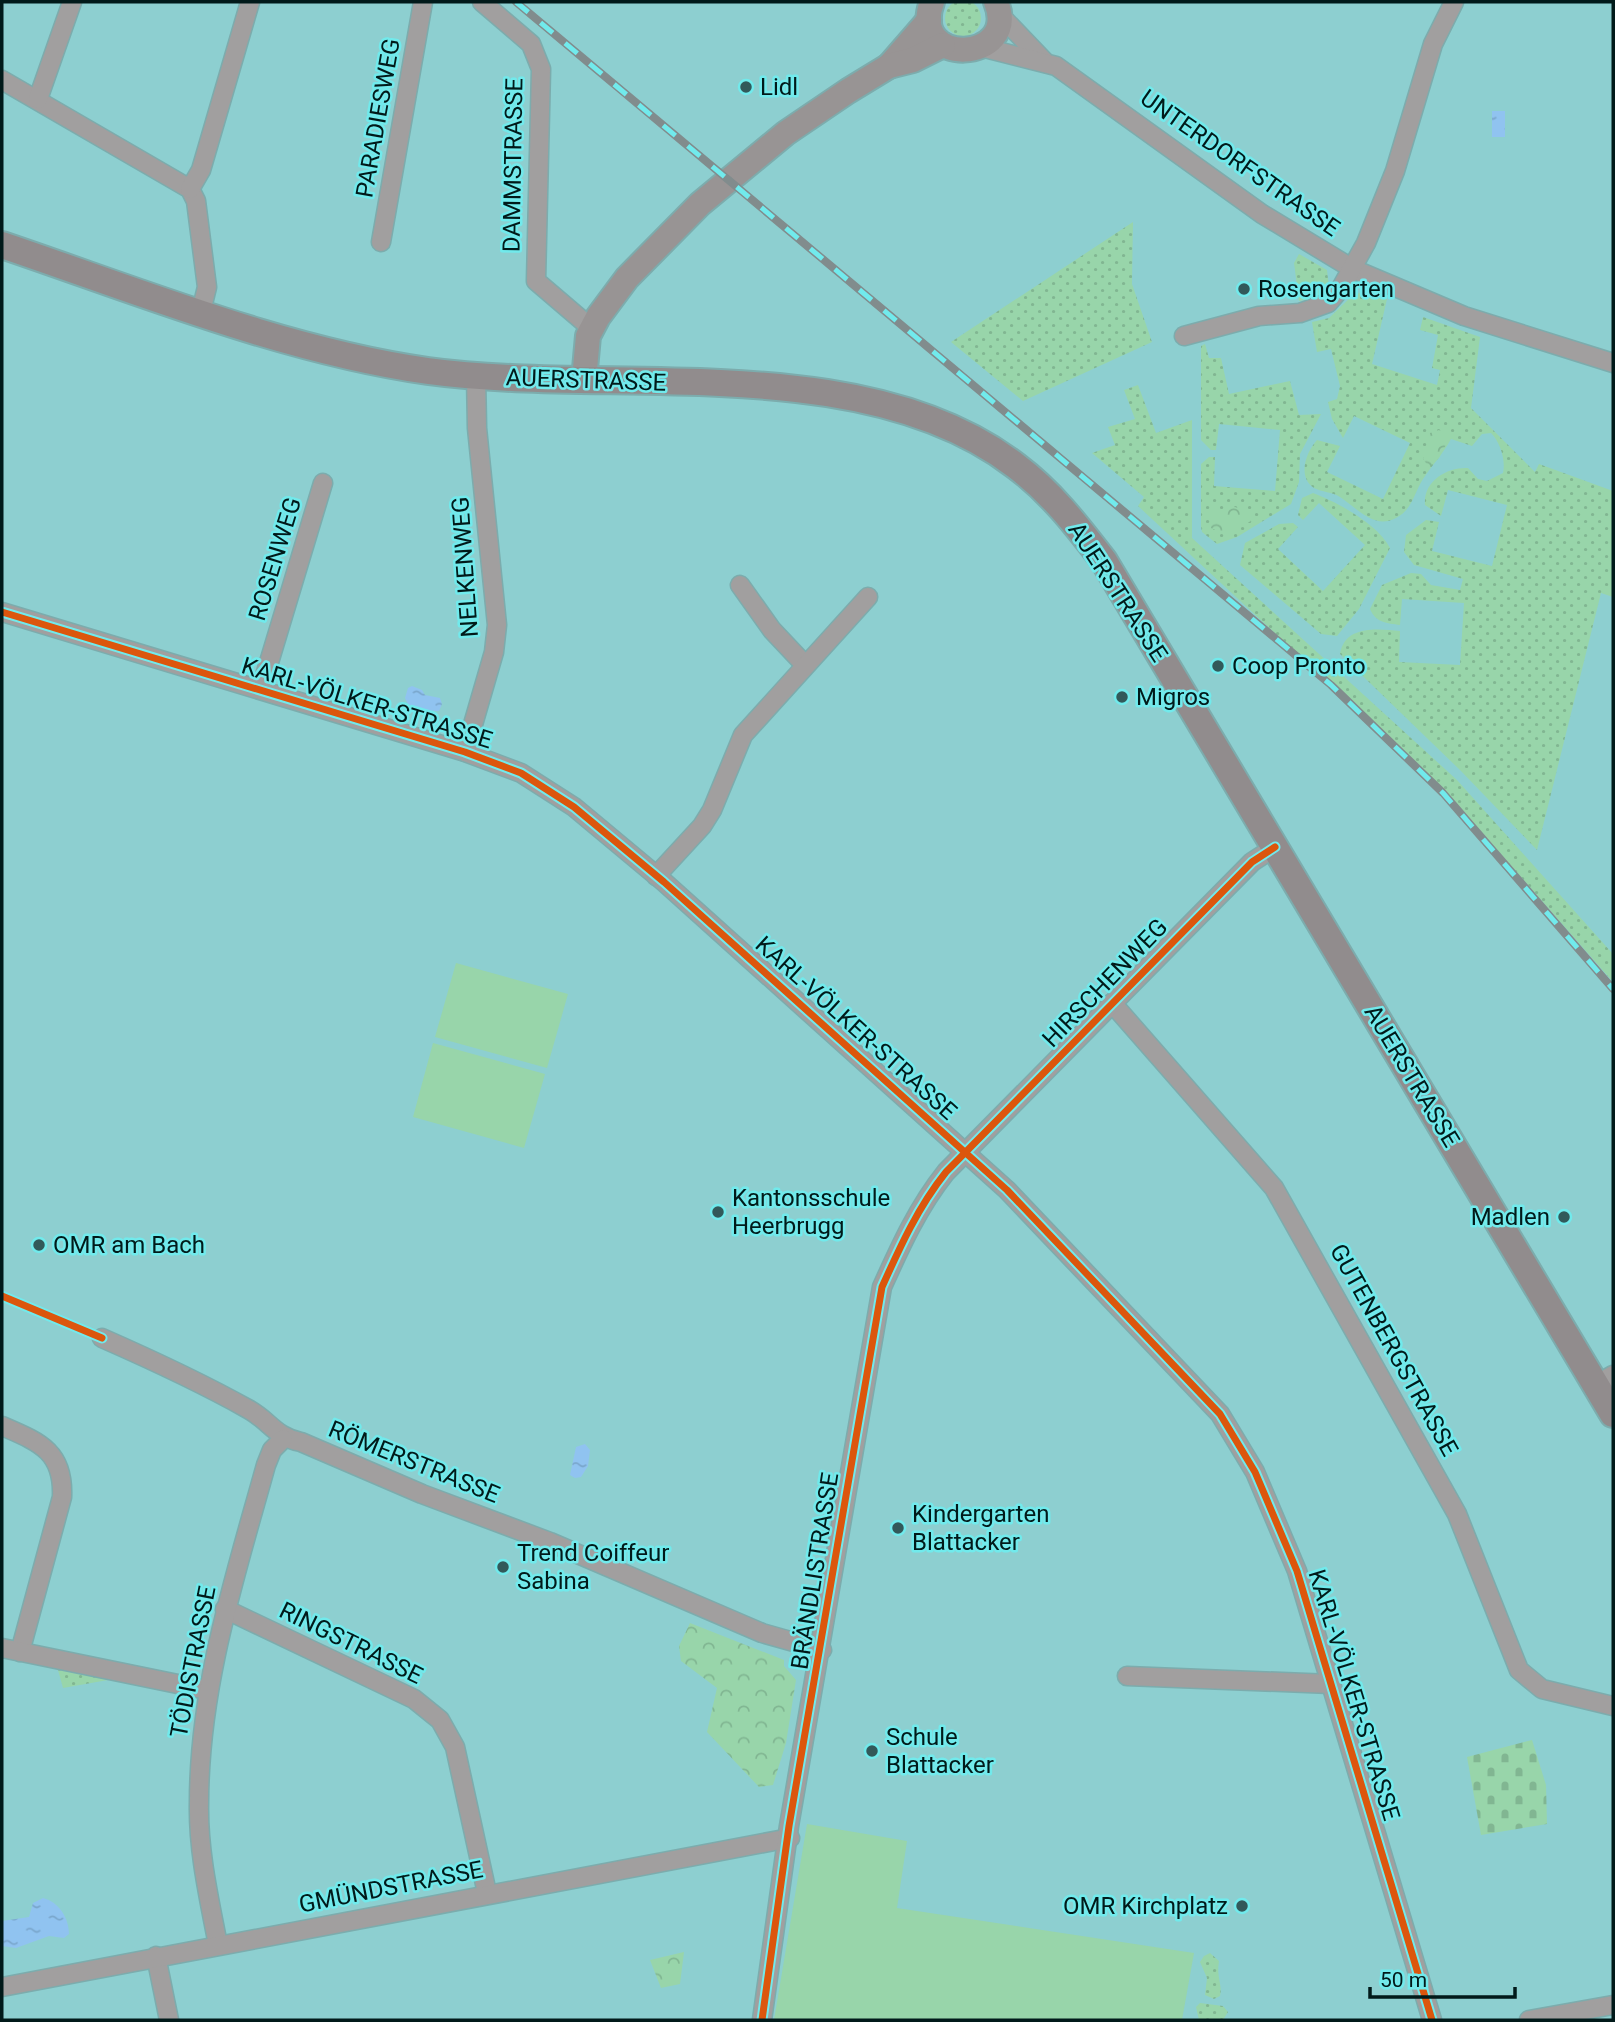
<svg xmlns="http://www.w3.org/2000/svg" width="1615" height="2022" viewBox="0 0 1615 2022" font-family="Roboto,sans-serif">
	<style>
		.grass { fill: url(#grass-dots) }
		.cemetery { fill: url(#cemetery-stones) }
		.park { fill: url(#park-crowns) }
		.pitch { fill: #98d5aa }
		.water { fill: url(#water-ripples) }
		.lines { fill: none; stroke-linecap: round; stroke-linejoin: round }
		.street-casing { stroke: #7cacad; stroke-width: 21 }
		.secondary-casing { stroke: #7cacad; stroke-width: 28 }
		.primary-casing { stroke: #7cacad; stroke-width: 30 }
		.street { stroke: #a19f9f; stroke-width: 18 }
		.secondary { stroke: #989494; stroke-width: 24 }
		.primary { stroke: #918c8d; stroke-width: 26 }
		.rail-casing { stroke: #818c8d; stroke-width: 8 }
		.rail { stroke: #71eaec; stroke-width: 5; stroke-dasharray: 16; stroke-linecap: butt }
		.cycleway-casing { stroke: #71eaec; stroke-width: 11 }
		.cycleway { stroke: #dc560d; stroke-width: 7 }
		.poi-dot { fill: #32595a; stroke: #71eaec; stroke-width: 2.5 }
		.labels { text-anchor: middle; stroke-width: 5; stroke-linejoin: round; paint-order: stroke }
		.poi-label { font-size: 24px; fill: #011a1a; stroke: #71eaec; text-anchor: start }
		.street-label { font-size: 24px; fill: #011a1a; stroke: #71eaec }
	</style>
	<defs>
		<pattern id="grass-dots" width="8" height="8" patternUnits="userSpaceOnUse" patternTransform="scale(1.75)"><rect width="8" height="8" fill="#98d5aa"/><path d="M2 2h.1M6 6h.1" fill="none" stroke="#81b692" stroke-width="1.8" stroke-linecap="round"/></pattern>
		<pattern id="cemetery-stones" width="16" height="16" patternUnits="userSpaceOnUse" patternTransform="scale(1.75)"><rect width="16" height="16" fill="#98d5aa"/><path d="M2 7V4a2 2 0 0 1 4 0v3zM10 15v-3a2 2 0 0 1 4 0v3z" fill="#81b692"/></pattern>
		<pattern id="park-crowns" width="20" height="18" patternUnits="userSpaceOnUse" patternTransform="scale(1.75)"><rect width="20" height="18" fill="#98d5aa"/><path d="M2 6a3 3 0 1 1 6 0M12 15a3 3 0 1 1 6 0" fill="none" stroke="#81b692"/></pattern>
		<pattern id="water-ripples" width="26" height="14" patternUnits="userSpaceOnUse" patternTransform="scale(1.75)"><rect width="26" height="14" fill="#90c3f0"/><path d="M2 4q2-2 4 0t4 0M15 11q2-2 4 0t4 0" fill="none" stroke="#7aa7cd"/></pattern>
	</defs>
	<rect width="100%" height="100%" fill="#8dcfd0"/>
	<g class="grass">
		<circle cx="963" cy="18" r="18"/>
		<polygon points="1133,222 1132,284 1152,342 1023,401 951,342"/>
		<polygon points="1299,254 1327,270 1329,287 1319,297 1299,301 1294,263"/>
		<path d="M1363,291L1387,299L1372,364L1437,385L1440,370L1432,368L1438,335L1420,330L1423,317L1480,337L1471,408L1535,472L1539,464L1613,491V597L1601,593L1537,850L1460,770L1340,654C1345,625 1377,629 1400,631L1399,662L1460,665L1464,603L1402,599L1400,625C1387,623 1376,623 1370,609L1382,585L1411,573L1421,574L1431,585L1460,590L1463,579L1414,565L1404,552L1406,535L1426,520L1439,522L1432,551L1492,566L1507,505L1448,490L1441,516L1425,505C1423,481 1447,467 1468,468L1478,479L1487,481L1503,473C1506,460 1500,442 1491,433L1482,434L1472,446L1451,439C1443,454 1432,465 1423,479C1414,493 1413,509 1396,518C1374,530 1357,508 1340,497C1332,492 1322,492 1314,488C1297,477 1306,452 1317,440L1340,446L1327,472L1383,499L1410,443L1354,416L1343,438L1332,419L1328,402L1337,399L1340,386L1331,349L1317,352L1312,322L1329,318L1351,297Z"/>
		<polygon points="1205,344 1209,358 1221,358 1229,394 1290,381 1299,415 1321,414 1300,454 1299,482 1291,504 1237,537 1217,544 1202,532 1201,527 1201,464 1209,457 1215,457 1214,486 1275,491 1280,430 1219,424 1216,450 1211,450 1201,440 1201,346"/>
		<polygon points="1138,385 1156,433 1192,420 1192,538 1457,780 1613,954 1613,982 1449,795 1138,506 1144,497 1092,453 1115,445 1108,427 1135,419 1124,390"/>
		<path d="M1313,493C1337,502 1378,524 1390,548L1359,609L1337,636L1321,634L1240,565L1245,543L1279,524L1293,523L1298,527L1278,549L1323,591L1365,545L1319,503L1303,520L1298,515L1302,498Z"/>
		<polygon points="58,1670 108,1680 63,1688"/>
		<path d="M1210,1953L1219,1961C1216,1977 1223,1986 1220,1996L1214,1999L1205,1995L1207,1978L1200,1962L1204,1956Z"/>
		<polygon points="1200,2003 1223,2006 1228,2012 1223,2020 1199,2020 1196,2007"/>
	</g>
	<polygon class="cemetery" points="1532,1740 1546,1785 1547,1824 1481,1835 1467,1757"/>
	<g class="park">
		<polygon points="1439,430 1450,437 1439,458 1429,467 1423,459 1430,433"/>
		<polygon points="1235,507 1246,511 1251,521 1224,534 1211,528 1210,516 1213,511"/>
		<polygon points="690,1623 784,1660 784,1666 796,1680 786,1743 773,1785 759,1787 707,1732 717,1688 681,1661 679,1646"/>
		<polygon points="684,1952 680,1984 661,1988 650,1960"/>
	</g>
	<g class="pitch">
		<polygon points="456,963 568,994 547,1068 435,1037"/>
		<polygon points="433,1043 545,1074 524,1148 413,1117"/>
		<polygon points="807,1824 907,1841 897,1908 1194,1953 1182,2020 774,2020"/>
	</g>
	<g class="water">
		<rect x="1492" y="111" width="13" height="26"/>
		<polygon points="412,686 422,690 425,695 440,698 442,704 439,711 411,710 405,698 408,688"/>
		<polygon points="585,1444 590,1450 588,1466 581,1477 575,1478 570,1475 576,1447"/>
		<path d="M43,1898C59,1902 69,1918 69,1934L64,1938L49,1936L16,1948L2,1946V1921L29,1917L33,1903Z"/>
	</g>
	<g class="lines">
		<defs>
			<g id="street">
				<polyline points="482,2 531,44 541,69 536,281 591,328"/>
				<polyline points="999,14 1044,61"/>
				<polyline points="981,47 1056,66 1262,214 1353,269 1464,316 1613,363"/>
				<polyline points="2,80 190,189 196,201 207,287 201,312"/>
				<polyline points="38,99 72,2"/>
				<polyline points="190,189 201,170 250,2"/>
				<polyline points="381,242 423,2"/>
				<polyline points="1184,336 1259,316 1300,313 1328,303 1341,288 1366,243 1395,171 1433,44 1454,2"/>
				<polyline points="740,585 772,630 805,665"/>
				<polyline points="2,612 465,752 521,773 574,807 664,882 1007,1190 1220,1414 1255,1472 1297,1571 1432,2020"/>
				<polyline points="261,689 323,483"/>
				<polyline points="465,752 494,652 497,625 477,428 476,375"/>
				<polyline points="656,876 702,826 712,810 743,735 868,597"/>
				<polyline points="1112,1003 1274,1188 1457,1514 1519,1670 1542,1689 1613,1706"/>
				<path d="M102,1338C152,1360 200,1382 248,1409C270,1421 275,1437 301,1442L422,1494L550,1542L762,1633L822,1650"/>
				<polyline points="1597,1384 1613,1375"/>
				<path d="M2,1426C39,1442 64,1451 62,1497L20,1652"/>
				<polyline points="225,1609 414,1699 440,1720 455,1747 487,1893"/>
				<polyline points="2,1648 207,1690"/>
				<polyline points="1127,1676 1331,1684"/>
				<path d="M218,1945C209,1898 198,1851 199,1803C199,1686 235,1577 266,1465L272,1450L283,1439"/>
				<polyline points="156,1956 169,2020"/>
				<polyline points="2,1987 790,1838"/>
				<path d="M762,2020L789,1826L882,1287C900,1247 918,1207 946,1172L1252,862L1275,847"/>
				<polyline points="1529,2020 1613,2005"/>
			</g>
			<g id="secondary">
				<path d="M932,2C908,68 1021,63 996,2"/>
				<polyline points="889,66 929,20"/>
				<polyline points="584,380 588,336 598,317 627,278 700,204 786,133 848,91 889,66 913,60 943,45"/>
			</g>
			<path id="primary" d="M2,245C138,291 286,351 428,371C610,396 863,348 1016,466C1052,493 1077,526 1104,561L1613,1414"/>
		</defs>
		<use href="#street" class="street-casing"/>
		<use href="#secondary" class="secondary-casing"/>
		<use href="#primary" class="primary-casing"/>
		<use href="#street" class="street"/>
		<use href="#secondary" class="secondary"/>
		<use href="#primary" class="primary"/>
		<defs>
			<polyline id="rail" points="516,2 1331,685 1443,793 1613,989"/>
		</defs>
		<use href="#rail" class="rail-casing"/>
		<use href="#rail" class="rail"/>
		<defs>
			<g id="cycleway">
				<polyline points="2,612 465,752 521,773 574,807 664,882 1007,1190 1220,1414 1255,1472 1297,1571 1432,2020"/>
				<polyline points="2,1296 102,1338"/>
				<path d="M762,2020L789,1826L882,1287C900,1247 918,1207 946,1172L1252,862L1275,847"/>
			</g>
		</defs>
		<use href="#cycleway" class="cycleway-casing"/>
		<use href="#cycleway" class="cycleway"/>
	</g>
	<g class="poi-dot">
		<circle cx="746" cy="87" r="7"/>
		<circle cx="1244" cy="289" r="7"/>
		<circle cx="1218" cy="666" r="7"/>
		<circle cx="1122" cy="697" r="7"/>
		<circle cx="718" cy="1212" r="7"/>
		<circle cx="1564" cy="1217" r="7"/>
		<circle cx="39" cy="1245" r="7"/>
		<circle cx="898" cy="1528" r="7"/>
		<circle cx="503" cy="1567" r="7"/>
		<circle cx="872" cy="1751" r="7"/>
		<circle cx="1242" cy="1906" r="7"/>
	</g>
	<g class="labels">
		<g class="poi-label">
			<text x="760" y="95">Lidl</text>
			<text x="1258" y="297">Rosengarten</text>
			<text x="1232" y="674">Coop Pronto</text>
			<text x="1136" y="705">Migros</text>
			<text x="732" y="1206">Kantonsschule<tspan x="732" dy="28">Heerbrugg</tspan></text>
			<text x="1550" y="1225" text-anchor="end">Madlen</text>
			<text x="53" y="1253">OMR am Bach</text>
			<text x="912" y="1522">Kindergarten<tspan x="912" dy="28">Blattacker</tspan></text>
			<text x="517" y="1561">Trend Coiffeur<tspan x="517" dy="28">Sabina</tspan></text>
			<text x="886" y="1745">Schule<tspan x="886" dy="28">Blattacker</tspan></text>
			<text x="1228" y="1914" text-anchor="end">OMR Kirchplatz</text>
		</g>
		<g class="street-label">
			<text transform="translate(378 118) rotate(-80)" y="8">PARADIESWEG</text>
			<text transform="translate(1240 163) rotate(35)" y="8">UNTERDORFSTRASSE</text>
			<text transform="translate(513 165) rotate(-89)" y="8">DAMMSTRASSE</text>
			<text transform="translate(586 380) rotate(2)" y="8">AUERSTRASSE</text>
			<text transform="translate(275 559) rotate(-73)" y="8">ROSENWEG</text>
			<text transform="translate(465 567) rotate(-94)" y="8">NELKENWEG</text>
			<text transform="translate(1118 592) rotate(57)" y="8">AUERSTRASSE</text>
			<text transform="translate(367 703) rotate(17)" y="8">KARL-VÖLKER-STRASSE</text>
			<text transform="translate(1105 983) rotate(-46)" y="8">HIRSCHENWEG</text>
			<text transform="translate(856 1028) rotate(42)" y="8">KARL-VÖLKER-STRASSE</text>
			<text transform="translate(1412 1076) rotate(59)" y="8">AUERSTRASSE</text>
			<text transform="translate(1394 1350) rotate(61)" y="8">GUTENBERGSTRASSE</text>
			<text transform="translate(414 1462) rotate(22)" y="8">RÖMERSTRASSE</text>
			<text transform="translate(815 1571) rotate(-81)" y="8">BRÄNDLISTRASSE</text>
			<text transform="translate(351 1643) rotate(26)" y="8">RINGSTRASSE</text>
			<text transform="translate(193 1662) rotate(-79)" y="8">TÖDISTRASSE</text>
			<text transform="translate(1354 1695) rotate(73)" y="8">KARL-VÖLKER-STRASSE</text>
			<text transform="translate(391 1887) rotate(-11)" y="8">GMÜNDSTRASSE</text>
		</g>
	</g>
	<rect width="1615" height="2022" fill="none" stroke="#011a1a" stroke-width="7"/>
	<path d="M1370 1987v10h145v-10" fill="none" stroke="#011a1a" stroke-width="3.5"/>
	<text x="1380" y="1987" font-size="21" fill="#011a1a" stroke="#71eaec" stroke-width="5" paint-order="stroke">50 m</text>
</svg>
